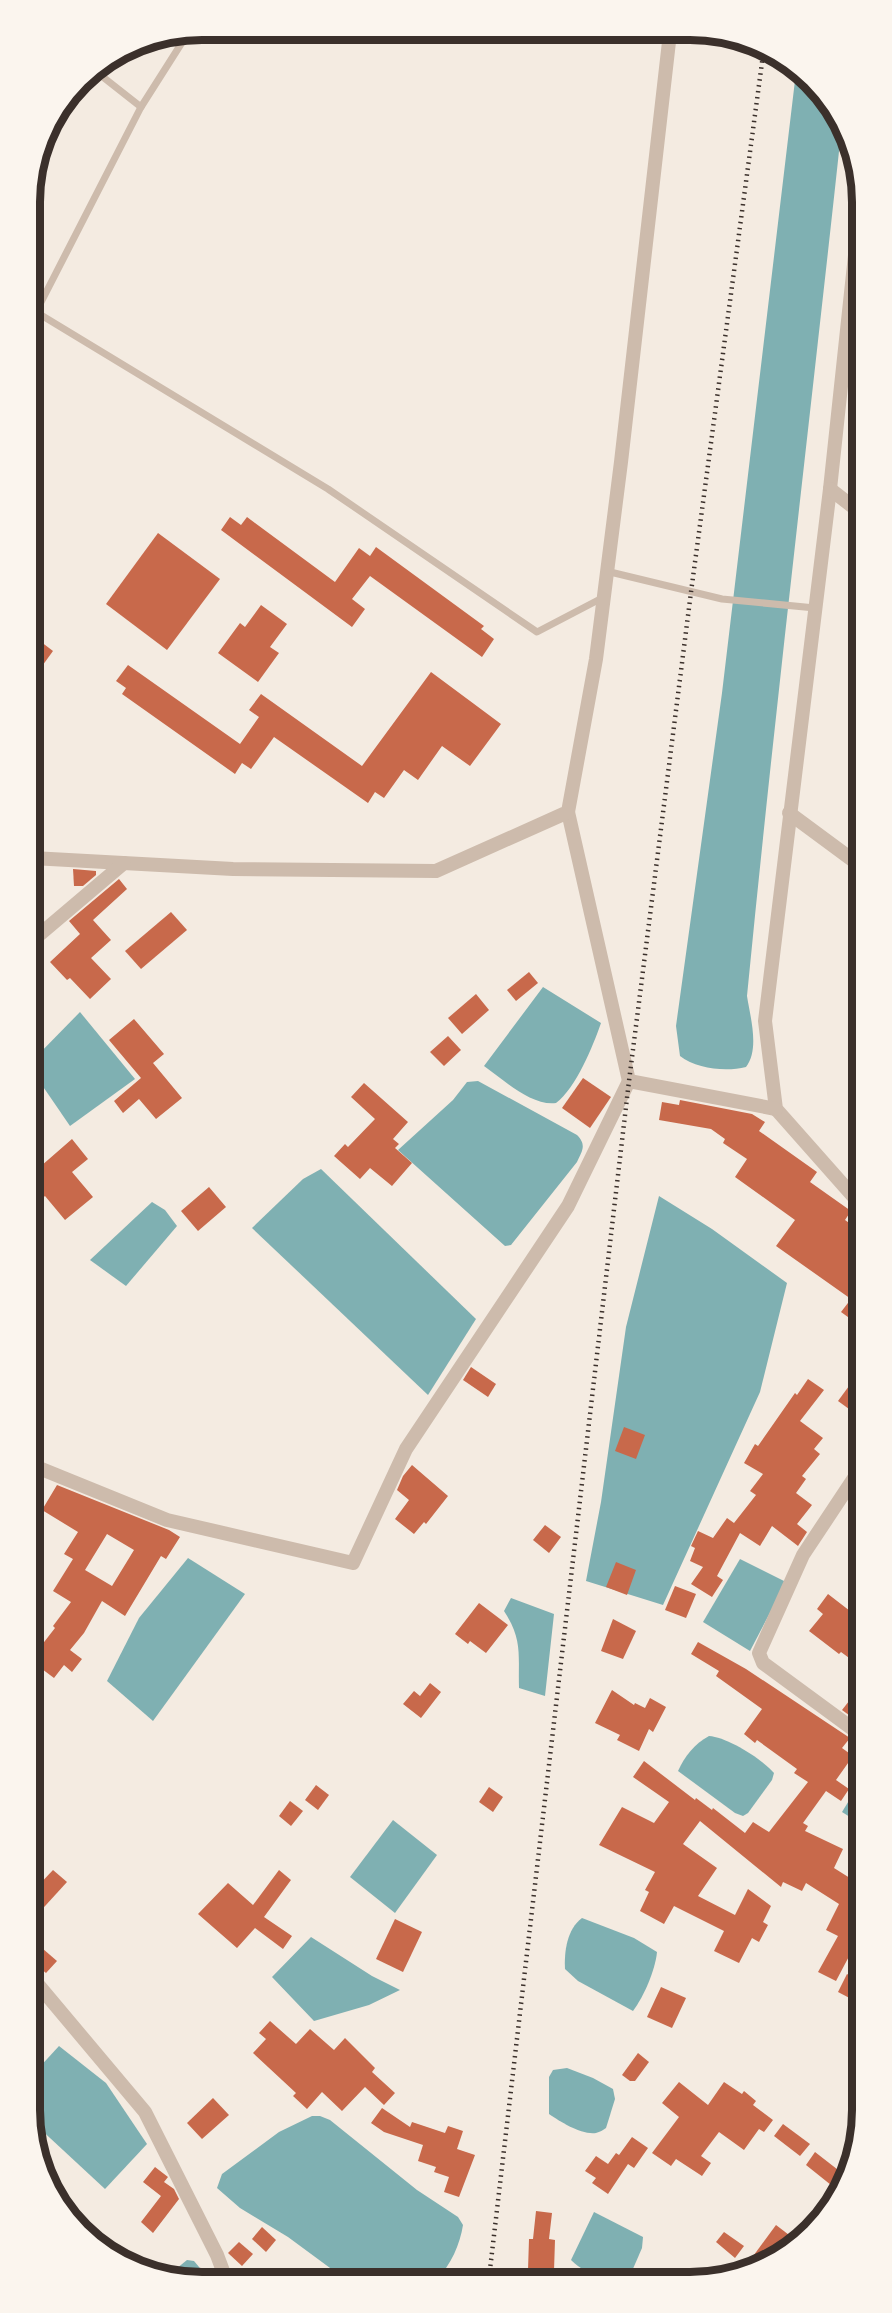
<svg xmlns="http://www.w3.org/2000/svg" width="892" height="2313" viewBox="0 0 892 2313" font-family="Figtree,sans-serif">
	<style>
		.water { fill: #7fb0b2 }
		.building { fill: #c8694b; fill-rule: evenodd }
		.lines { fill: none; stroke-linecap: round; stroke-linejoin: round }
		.lane { stroke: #cdbbac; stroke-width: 7 }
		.street { stroke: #cdbbac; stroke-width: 14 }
		.rail { stroke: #3b302b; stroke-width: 4.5; stroke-dasharray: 1.5 4.5; stroke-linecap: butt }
		.rim { fill: none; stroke: #3b302b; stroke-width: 8 }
	</style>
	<rect width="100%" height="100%" fill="#f4ebe1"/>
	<g class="water">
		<path d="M796,72L811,80L841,133C810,420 775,708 747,996C750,1016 760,1049 746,1067C726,1072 697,1069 680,1056L676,1026L722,693Z"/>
		<path d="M543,987L601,1023C593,1046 576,1088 556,1103C531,1106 504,1080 484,1066Z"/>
		<polygon points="80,1012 135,1079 70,1126 33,1072 33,1060"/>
		<path d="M478,1081L577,1135C587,1145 582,1151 577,1162L511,1245L505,1246L398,1150L453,1100L467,1082Z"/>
		<polygon points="321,1169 476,1319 428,1395 252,1228 303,1179"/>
		<polygon points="659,1196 712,1229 787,1283 760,1392 663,1605 586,1581 601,1502 626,1327"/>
		<polygon points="152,1202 165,1210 177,1226 126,1286 90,1260"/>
		<polygon points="188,1558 245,1594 153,1721 107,1681 139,1618"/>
		<polygon points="740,1559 786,1582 750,1651 703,1622"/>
		<path d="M511,1598L554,1614L545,1696L519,1688C518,1655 523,1640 504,1611Z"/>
		<path d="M709,1736C727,1737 762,1759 774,1773L772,1780L748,1813L743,1816L735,1813L678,1771C685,1756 694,1744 709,1736Z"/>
		<polygon points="861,1781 861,1824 842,1812"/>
		<polygon points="393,1820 437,1855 395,1913 350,1877"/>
		<path d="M582,1918L634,1938L657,1952C655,1971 644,1996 633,2011L578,1981L565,1969C564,1952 567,1929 582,1918Z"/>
		<polygon points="311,1937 372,1976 400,1990 369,2005 314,2021 272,1977"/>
		<polygon points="59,2046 106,2083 147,2144 105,2189 36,2125 36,2071"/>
		<path d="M567,2068L593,2078L613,2089L615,2099L606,2128C603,2130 600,2132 596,2133C581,2135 561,2122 549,2114V2077L553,2070Z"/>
		<path d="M312,2116H320L330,2120L417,2190L458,2217L463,2225C460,2244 451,2265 437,2279H345L288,2237L240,2208L217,2188L222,2174L279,2132Z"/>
		<path d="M594,2212L643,2237L642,2248L629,2278C605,2278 590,2278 571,2260Z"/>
		<polygon points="187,2260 194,2261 210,2280 169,2280 165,2278"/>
	</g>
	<g class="building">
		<polygon points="230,517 241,525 247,517 335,582 359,548 370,556 376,547 484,626 481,629 494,639 482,657 370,576 352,599 365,609 352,627 221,530"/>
		<polygon points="158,533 220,579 167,650 106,604"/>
		<polygon points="261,605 287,624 270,647 279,653 258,682 218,653 240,623 245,627"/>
		<polygon points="32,635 53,651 32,680"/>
		<polygon points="128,665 240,744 259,717 249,710 261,694 362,766 431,672 501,724 470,766 442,746 418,780 404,770 384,798 375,792 368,803 274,737 251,769 242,763 235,774 122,694 126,688 116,681"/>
		<polygon points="73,869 96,871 96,875 83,886 74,886"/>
		<polygon points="119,879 127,889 93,920 111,940 91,958 111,979 90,999 70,978 67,980 50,962 80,934 69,921"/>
		<polygon points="171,912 187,930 141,969 125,951"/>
		<polygon points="529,972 538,983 516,1001 507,990"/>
		<polygon points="476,994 489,1010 462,1034 448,1018"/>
		<polygon points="134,1019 164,1054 153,1063 182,1098 156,1119 139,1099 123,1113 114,1101 141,1078 109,1040"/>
		<polygon points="448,1036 461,1050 444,1066 430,1052"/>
		<polygon points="583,1078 611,1097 590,1128 562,1108"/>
		<polygon points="364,1083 408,1122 393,1139 399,1144 395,1148 412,1163 392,1186 370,1168 360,1179 334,1156 345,1144 348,1147 375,1119 351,1097"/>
		<polygon points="680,1100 752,1114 765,1122 759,1131 817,1172 810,1182 851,1211 845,1220 859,1230 859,1325 841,1312 851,1299 776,1246 795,1220 735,1177 747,1159 723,1143 725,1139 711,1129 659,1120 662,1102 679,1105"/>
		<polygon points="72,1139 88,1159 72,1172 93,1197 65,1220 45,1196 33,1206 33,1173"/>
		<polygon points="209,1187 226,1207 198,1231 181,1211"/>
		<polygon points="471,1367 496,1384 488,1397 463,1380"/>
		<polygon points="860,1371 860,1417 838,1401"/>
		<polygon points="808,1379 824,1390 800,1421 823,1438 814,1449 820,1454 802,1476 806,1479 796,1493 812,1505 797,1524 807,1532 798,1546 772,1526 760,1546 740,1533 717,1576 723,1580 712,1597 691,1584 703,1567 690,1561 695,1548 691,1546 698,1531 713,1538 727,1518 734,1523 756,1495 750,1491 763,1474 744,1463 755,1444 758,1446 795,1393 797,1395"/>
		<polygon points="624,1427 645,1435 636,1459 615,1451"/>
		<polygon points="412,1465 448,1496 426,1524 424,1522 414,1534 395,1519 409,1500 397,1490 403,1476"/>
		<path d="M57,1485L169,1530L180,1537L166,1559L161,1556L125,1616L102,1601L84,1633L70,1650L82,1659L72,1672L64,1665L54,1678L34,1663V1655L55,1628L53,1626L71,1602L53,1591L73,1559L64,1554L78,1532L42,1510ZM107,1534L134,1550L112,1586L85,1570Z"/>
		<polygon points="545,1525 561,1537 549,1553 533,1540"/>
		<polygon points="616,1562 636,1570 627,1595 606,1587"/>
		<polygon points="675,1586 696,1594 686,1618 665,1610"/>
		<polygon points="828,1594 850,1611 860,1597 860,1666 841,1652 839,1654 809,1631 823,1614 817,1609"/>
		<polygon points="479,1603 508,1625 486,1653 470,1641 468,1644 455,1634"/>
		<polygon points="613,1619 636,1631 623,1659 601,1651"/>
		<polygon points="698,1642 746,1669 850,1738 842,1748 853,1756 836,1780 849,1789 841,1801 826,1791 803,1823 808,1826 805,1831 843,1849 834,1868 861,1885 861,1948 855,1945 836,1981 818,1972 838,1936 826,1930 839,1904 806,1883 802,1891 783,1882 781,1887 700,1821 683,1844 717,1868 698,1896 735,1915 748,1889 771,1906 763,1922 768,1925 759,1942 752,1938 739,1963 714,1951 724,1931 674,1906 664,1924 640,1911 649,1892 645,1890 655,1872 599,1845 622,1807 654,1823 669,1802 633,1777 644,1761 695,1800 696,1798 712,1810 713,1808 745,1833 753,1822 769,1832 808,1782 794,1773 797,1769 757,1740 755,1743 744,1734 762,1709 716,1676 719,1671 691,1654"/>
		<polygon points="430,1683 441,1692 421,1718 403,1704 414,1691 420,1696"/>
		<polygon points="860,1687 861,1719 860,1723 842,1710"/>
		<polygon points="612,1690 634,1705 635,1703 645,1708 650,1698 666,1707 653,1732 649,1729 639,1751 617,1740 620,1735 595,1723"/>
		<polygon points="316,1785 329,1795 318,1810 305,1800"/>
		<polygon points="489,1787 503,1797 493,1812 479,1802"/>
		<polygon points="290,1801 303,1811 291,1826 279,1816"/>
		<polygon points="53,1870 67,1882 35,1917 35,1889"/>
		<polygon points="279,1870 291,1880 264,1917 292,1936 283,1949 255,1928 237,1948 198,1914 228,1883 253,1905"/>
		<polygon points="395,1919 422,1932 403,1972 376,1959"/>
		<polygon points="35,1942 57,1961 46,1973 35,1964"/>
		<polygon points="847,1974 861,1982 861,2004 838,1992"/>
		<polygon points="661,1987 686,1998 672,2028 647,2017"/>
		<polygon points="270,2021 296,2044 310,2029 334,2050 345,2038 375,2068 372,2072 395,2093 384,2105 365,2087 342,2111 322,2092 307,2109 293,2096 296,2093 253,2053 266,2039 259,2033"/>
		<polygon points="638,2053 649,2062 635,2081 630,2081 622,2075"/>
		<polygon points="679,2082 708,2105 724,2082 742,2094 744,2091 756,2101 753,2105 773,2120 764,2132 759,2129 744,2150 719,2132 701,2156 711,2163 702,2176 676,2159 671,2166 652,2153 679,2117 662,2103"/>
		<polygon points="213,2098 229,2115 202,2139 187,2123"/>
		<polygon points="382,2108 410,2127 412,2122 445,2133 448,2126 463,2131 457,2149 475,2155 459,2197 444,2192 449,2177 434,2172 436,2167 418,2161 423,2145 384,2132 371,2123"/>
		<polygon points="783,2124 810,2144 800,2156 774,2136"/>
		<polygon points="632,2137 648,2148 634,2168 628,2164 608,2194 592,2183 596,2178 585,2171 596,2156 608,2164 616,2153 619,2155"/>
		<polygon points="815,2152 842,2173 836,2189 806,2165"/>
		<polygon points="155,2167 168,2177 164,2182 174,2189 179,2199 153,2233 141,2222 161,2196 143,2182"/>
		<polygon points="536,2211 552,2213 549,2239 555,2240 554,2271 528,2270 529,2239 533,2239"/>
		<polygon points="776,2225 793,2238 779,2257 740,2274"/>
		<polygon points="262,2227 276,2240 266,2252 252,2239"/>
		<polygon points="724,2232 744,2246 735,2258 716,2242"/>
		<polygon points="239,2242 253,2254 242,2266 228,2253"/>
	</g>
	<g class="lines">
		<g class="lane">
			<polyline points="188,33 141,107 36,312 328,489 537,632 604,597"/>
			<polyline points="94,70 141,107"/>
			<polyline points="31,320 36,312"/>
			<polyline points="606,571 722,599 815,608"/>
		</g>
		<g class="street">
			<polyline points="856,246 830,489 765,1021 776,1109 853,1196 859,1201"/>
			<polyline points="830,489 857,510"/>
			<polyline points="568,812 629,1081 776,1109"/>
			<polyline points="789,813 858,864"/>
			<polyline points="32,858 233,869 436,871 568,812 596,659 621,462 670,33"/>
			<polyline points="32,941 124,863"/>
			<polyline points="34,1466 167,1520 353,1563 406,1449 568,1206 629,1081"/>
			<polyline points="860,1469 803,1555 759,1653 763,1663 861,1735"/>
			<polyline points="35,1981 145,2112 217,2255 226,2279"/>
		</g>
		<polyline class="rail" points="489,2278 629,1081 691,592 763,55"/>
	</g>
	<path d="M0 0H892V2313H0ZM202 40H690A162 162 0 0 1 852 202V2110A162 162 0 0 1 690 2272H202A162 162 0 0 1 40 2110V202A162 162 0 0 1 202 40Z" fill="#fbf5ee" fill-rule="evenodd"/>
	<path class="rim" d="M202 40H690A162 162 0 0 1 852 202V2110A162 162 0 0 1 690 2272H202A162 162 0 0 1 40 2110V202A162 162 0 0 1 202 40Z"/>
</svg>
